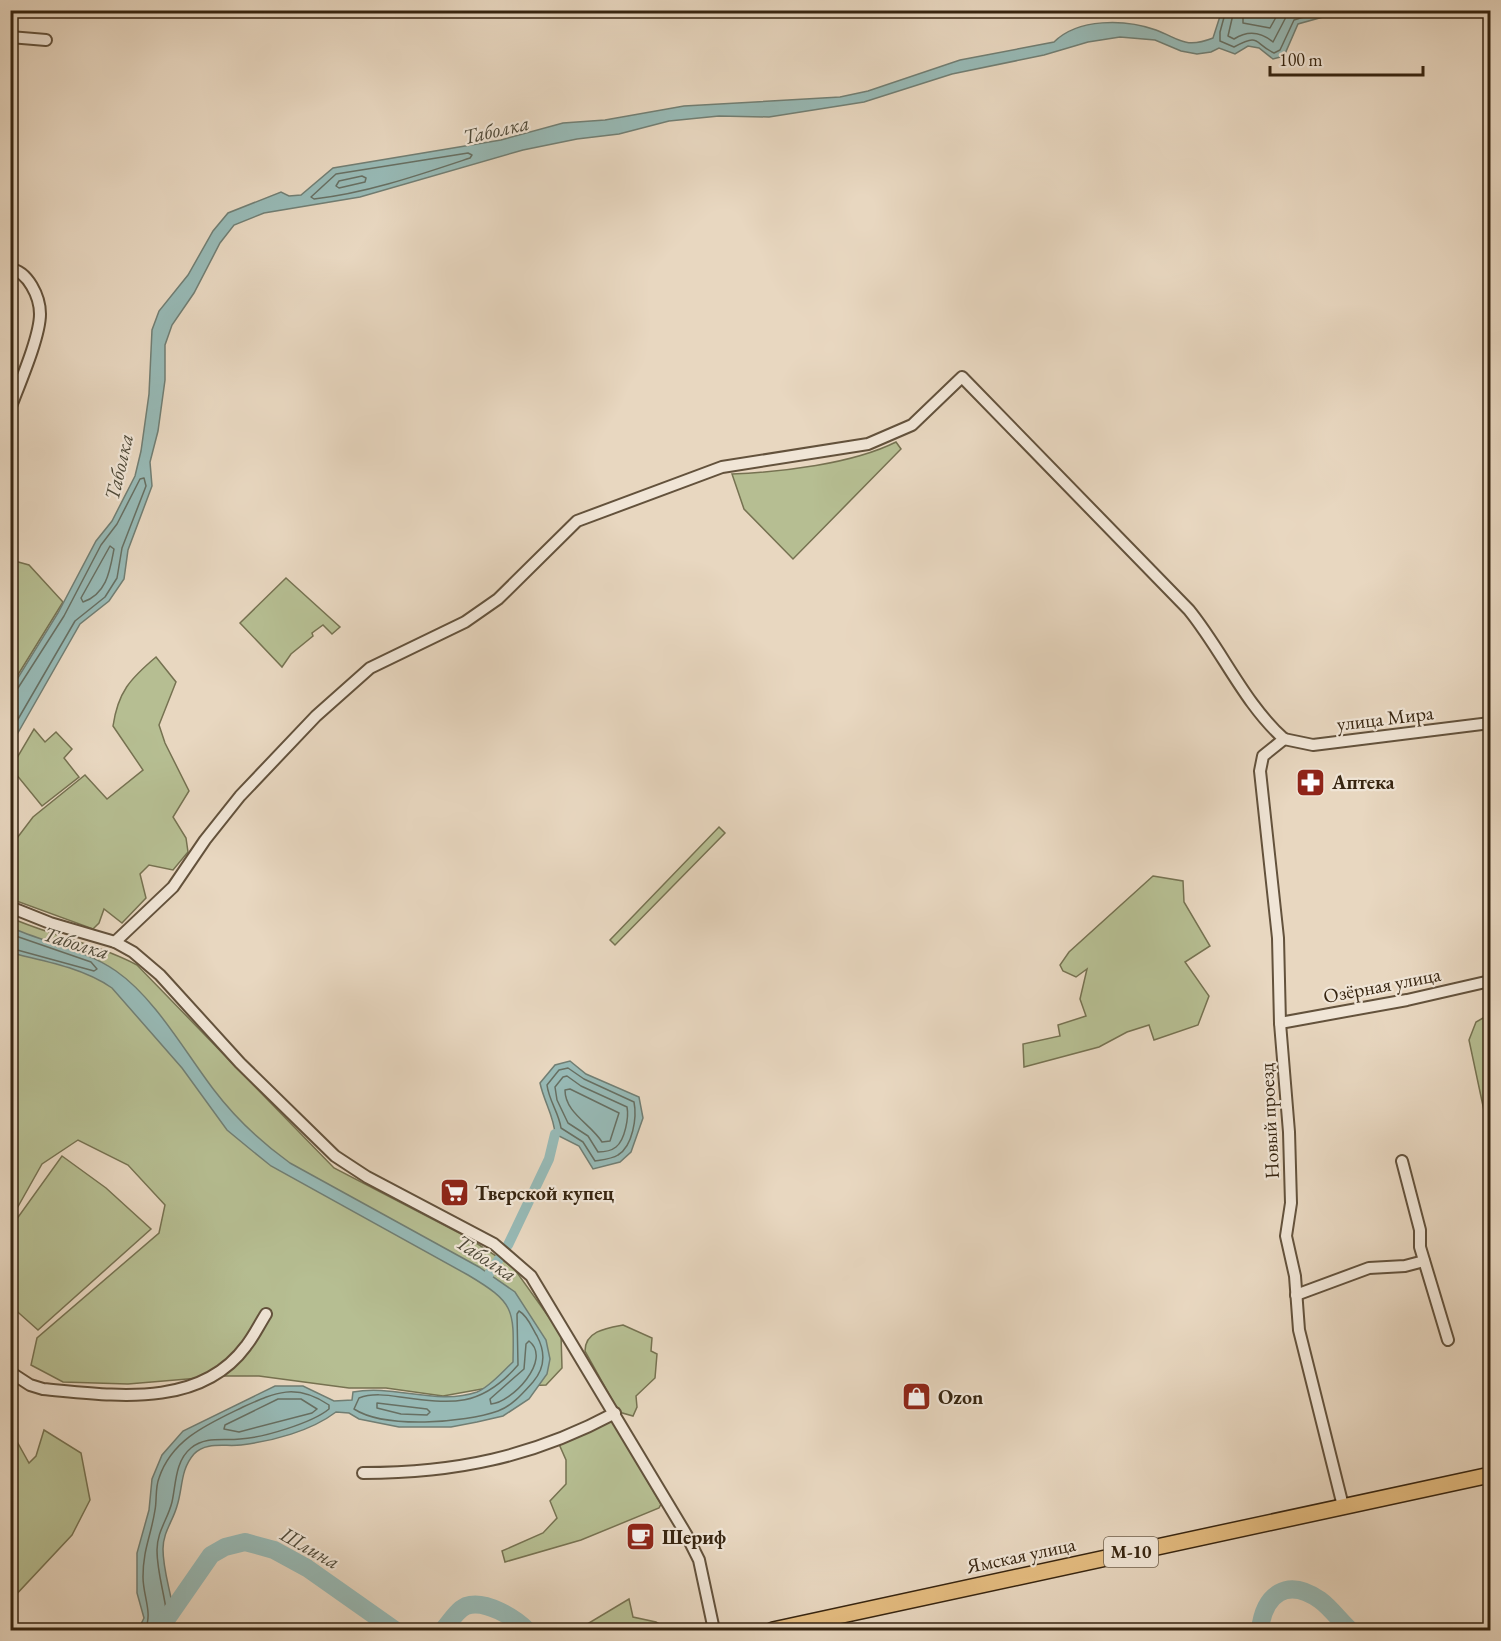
<svg xmlns="http://www.w3.org/2000/svg" width="1501" height="1641" viewBox="0 0 1501 1641" font-family="'EB Garamond',serif">
	<style>
		.green { fill: #b6be92; stroke: #767251; stroke-width: 1.5 }
		.water { fill: #97b9b5; stroke: #717e73; stroke-width: 1.5 }
		.lines { fill: none; stroke-linecap: round; stroke-linejoin: round }
		.shore { stroke: #676f62; stroke-width: 1.5 }
		.canal { stroke: #97b9b5; stroke-width: 10 }
		.river { stroke: #97b9b5; stroke-width: 18 }
		.minor-casing { stroke: #63523c; stroke-width: 14 }
		.highway-casing { stroke: #372510; stroke-width: 18 }
		.minor { stroke: #f0e5d6; stroke-width: 10 }
		.highway { stroke: #e4bc80; stroke-width: 15 }
		.labels { text-anchor: middle; stroke-width: 4.5; stroke-linejoin: round; paint-order: stroke }
		.shield { fill: #f0e5d6; stroke: #6e5f4b; stroke-width: 1.5 }
		.shield-label { font-size: 18px; font-weight: bold; fill: #372510 }
		.street-label { font-size: 20px; fill: #372510; stroke: #f0e5d6 }
		.poi-label { font-size: 20px; font-weight: bold; fill: #372510; stroke: #f0e5d6; text-anchor: start }
		.water-label { font-size: 21px; font-style: italic; fill: #4f4a39; stroke: #f0e5d6 }
	</style>
	<rect width="100%" height="100%" fill="#e8d7c0"/>
	<filter id="stains"><feTurbulence type="fractalNoise" baseFrequency=".00333" numOctaves="4"/><feColorMatrix values="0 0 0 0 .2 0 0 0 0 .09 0 0 0 0 .02 0 0 0 .5 -.17"/></filter>
	<radialGradient id="worn" r=".72"><stop offset=".6" stop-color="#630" stop-opacity="0"/><stop offset="1" stop-color="#630" stop-opacity=".3"/></radialGradient>
	<g class="green">
		<path d="M896,442L901,449L793,559L744,509L732,474C781,472 852,464 896,442Z"/>
		<polygon points="11,560 29,565 63,602 11,686"/>
		<polygon points="286,578 340,627 332,634 323,625 312,633 313,636 291,654 282,667 240,623"/>
		<path d="M156,657L176,682L159,725L165,743L189,791L173,817L186,838L188,852L173,870L149,865L140,874L146,898L122,923L104,909L99,923L93,929L11,899V846L33,817L85,775L107,799L143,770L113,726C118,692 130,679 156,657Z"/>
		<polygon points="34,729 45,742 56,732 72,749 64,758 79,777 42,806 11,768"/>
		<polygon points="719,827 725,833 615,945 610,940"/>
		<polygon points="1153,876 1183,881 1184,902 1210,946 1185,962 1209,996 1198,1025 1154,1040 1149,1025 1127,1032 1099,1047 1024,1067 1023,1044 1060,1036 1058,1025 1086,1016 1080,999 1087,969 1076,977 1063,971 1060,965 1069,952"/>
		<path d="M11,918C52,936 97,944 137,965L334,1168L467,1237L513,1267L561,1334L562,1368L546,1385L493,1387L443,1396L386,1388H349L259,1376H223L128,1384L63,1382L31,1365L37,1338L159,1233L165,1205L128,1165L78,1140L42,1164L11,1219Z"/>
		<polygon points="1490,1014 1490,1139 1469,1040 1476,1022"/>
		<polygon points="62,1156 106,1188 151,1229 38,1330 11,1306 11,1227"/>
		<path d="M623,1325L652,1338L651,1351L657,1354L655,1378L636,1396L637,1407L633,1416L619,1412L585,1351C585,1331 607,1328 623,1325Z"/>
		<polygon points="611,1419 661,1504 659,1508 581,1540 505,1562 502,1551 543,1533 557,1518 550,1501 566,1484 566,1460 559,1444"/>
		<polygon points="10,1429 29,1463 36,1456 44,1430 81,1453 90,1500 72,1535 11,1600"/>
		<polygon points="629,1599 633,1617 656,1622 669,1630 545,1630 584,1626"/>
	</g>
	<g class="water">
		<path d="M1222,10L1341,12L1298,24L1284,56L1273,59L1259,48L1248,46L1235,54L1219,48L1211,52L1197,54L1181,51L1155,40L1120,37L1088,42L1044,55L952,74L864,102L769,117L719,116L669,121L619,134L577,139L523,150L360,197L264,213L234,225L220,243L194,293L172,325L165,345V380L158,431L150,462L152,486L128,550L124,579L109,601L80,624L11,745V689L58,613L96,541L112,521L135,476L141,451L149,394L152,330L159,311L188,275L213,231L228,213L281,192L289,196L301,195L333,168L501,140L563,123L605,120L684,106L840,97L868,91L960,60L1054,42C1078,18 1125,19 1156,30C1180,39 1185,49 1213,38Z"/>
		<path d="M10,927C45,943 84,949 116,971C155,998 185,1052 214,1090C236,1119 261,1142 290,1163L479,1267L515,1292L546,1340L550,1359L547,1374L529,1399L503,1416L477,1422L451,1427H399L359,1419L349,1413L336,1412C311,1431 273,1441 241,1445C226,1447 206,1441 194,1454C180,1470 183,1488 177,1506C173,1521 163,1532 163,1549C163,1577 176,1603 174,1630H138L144,1618L137,1593V1553L149,1510L152,1479L162,1455L183,1431L275,1386H303L334,1401L352,1400L353,1392C394,1384 437,1406 477,1392C490,1387 503,1371 513,1362C514,1309 515,1303 468,1275L271,1166L250,1149L227,1130L182,1068L112,988C83,968 45,961 11,953Z"/>
		<path d="M570,1061L586,1074L639,1097L643,1118L631,1152L620,1162L593,1169L579,1146L555,1134C554,1116 544,1102 540,1083L555,1065Z"/>
	</g>
	<g class="lines">
		<g class="shore">
			<path d="M1226,10L1220,32V41L1234,47C1261,33 1253,43 1274,53L1280,50L1294,20L1327,10"/>
			<path d="M1234,10L1228,36L1234,39C1248,30 1261,32 1273,42L1286,17L1297,10"/>
			<polyline points="1243,10 1243,23 1270,28 1280,10"/>
			<path d="M468,153L472,155L470,158C419,175 367,193 314,199L311,197L336,174Z"/>
			<polygon points="362,176 366,178 365,182 339,188 336,186 339,181"/>
			<path d="M110,546L114,549C110,570 107,594 83,602L81,598Z"/>
			<polyline points="10,691 18,688 64,616 101,545 117,524 140,479 144,478 146,486 122,548 117,578 105,597 75,621 10,733"/>
			<polyline points="10,934 91,962 97,969 94,971 10,948"/>
			<path d="M568,1068L584,1079L634,1102C637,1117 633,1146 618,1155C612,1159 601,1160 595,1161L583,1142L561,1128C559,1113 549,1101 547,1085L559,1070Z"/>
			<path d="M567,1076L581,1086L627,1107C629,1117 625,1140 616,1147C611,1151 603,1152 598,1152L588,1136L568,1123L557,1100L555,1087L563,1077Z"/>
			<path d="M570,1089L619,1113L610,1141L602,1142C591,1124 565,1113 565,1090Z"/>
			<path d="M519,1311C528,1316 532,1328 537,1336C546,1353 545,1368 533,1382C523,1393 512,1406 498,1411C464,1423 385,1429 354,1409L359,1398C372,1393 387,1395 400,1397C452,1404 481,1408 518,1365L517,1314Z"/>
			<path d="M529,1341C553,1360 511,1403 491,1404L490,1399L524,1369L526,1344Z"/>
			<polygon points="278,1399 301,1399 317,1409 312,1413 239,1432 224,1429 225,1425"/>
			<polygon points="377,1403 427,1409 430,1412 427,1415 401,1414 377,1408"/>
			<path d="M145,1630C153,1613 143,1596 143,1577C143,1549 151,1536 155,1510C157,1500 155,1488 159,1478C172,1439 208,1424 243,1407C276,1392 296,1383 329,1405V1409C312,1423 262,1438 240,1439C223,1441 206,1436 191,1448C175,1461 176,1484 172,1502C168,1519 157,1531 157,1550C157,1577 168,1603 168,1630"/>
		</g>
		<g class="canal">
			<polyline points="508,1245 549,1159 555,1134"/>
			<polyline points="489,1274 499,1259"/>
		</g>
		<g class="river">
			<polyline points="159,1630 211,1555 225,1547 245,1542 274,1550 307,1568 395,1630"/>
			<path d="M443,1630C449,1623 457,1610 466,1606C485,1599 515,1618 527,1630"/>
			<path d="M1260,1630C1264,1594 1287,1577 1320,1600C1331,1608 1340,1621 1350,1630"/>
		</g>
		<defs>
			<g id="minor">
				<polyline points="10,37 46,40"/>
				<path d="M10,269C28,271 40,297 40,314C40,337 19,385 10,409"/>
				<polyline points="1284,739 1263,756 1260,771 1278,938 1280,1023 1289,1132 1291,1203 1286,1236 1295,1276 1299,1330 1343,1506"/>
				<polyline points="1284,739 1313,745 1490,723"/>
				<polyline points="10,907 50,923 115,942 133,952 160,975 240,1063 335,1156 367,1177 494,1244 531,1276 686,1534 699,1560 714,1630"/>
				<path d="M115,942L173,887L205,840L240,796L316,716L370,668L465,622L498,599L577,521L722,467L868,444L912,425L962,377L1189,610C1223,652 1244,703 1284,739"/>
				<polyline points="1280,1023 1407,1000 1490,981"/>
				<polyline points="1402,1161 1420,1230 1420,1247 1448,1340"/>
				<polyline points="1296,1295 1369,1268 1405,1266 1424,1261"/>
				<path d="M10,1372L30,1385L43,1389C111,1395 199,1410 246,1346C254,1336 259,1325 266,1314"/>
				<path d="M363,1473C455,1473 533,1457 615,1413"/>
			</g>
			<polyline id="highway" points="773,1630 1490,1475"/>
		</defs>
		<use href="#minor" class="minor-casing"/>
		<use href="#highway" class="highway-casing"/>
		<use href="#minor" class="minor"/>
		<use href="#highway" class="highway"/>
	</g>
	<defs>
		<symbol id="pharmacy-square" viewBox="-11 -11 22 22"><rect x="-9" y="-9" width="18" height="18" rx="4" fill="#8f2418" stroke="#f0e5d6"/><path d="M-2-6h4v4h4v4h-4v4h-4v-4h-4v-4h4Z" fill="#fff"/></symbol>
		<symbol id="supermarket-square" viewBox="-11 -11 22 22"><rect x="-9" y="-9" width="18" height="18" rx="4" fill="#8f2418" stroke="#f0e5d6"/><path d="M-6-5.5h2.5l.6 2H6L4.5 2H-2.5L-4.4-4H-6ZM-1.5 3.2a1.3 1.3 0 1 0 .1 0ZM3 3.2a1.3 1.3 0 1 0 .1 0Z" fill="#fff"/></symbol>
		<symbol id="shop-square" viewBox="-11 -11 22 22"><rect x="-9" y="-9" width="18" height="18" rx="4" fill="#8f2418" stroke="#f0e5d6"/><path d="M-5-2.5h2.3a2.7 3.5 0 0 1 5.4 0H5L5.5 6h-11ZM-1.5-2.5h3a1.5 2.3 0 0 0-3 0Z" fill="#fff"/></symbol>
		<symbol id="cafe-square" viewBox="-11 -11 22 22"><rect x="-9" y="-9" width="18" height="18" rx="4" fill="#8f2418" stroke="#f0e5d6"/><path d="M-5.5-4.5H6V0H3Q3 3.5 0 3.5H-2.5Q-5.5 3.5-5.5 0ZM3-3.2v2h1.7v-2ZM-6 4.5H4V6H-6Z" fill="#fff"/></symbol>
	</defs>
	<g fill-rule="evenodd">
		<use href="#pharmacy-square" x="1294" y="766" width="33" height="33"/>
		<use href="#supermarket-square" x="438" y="1176" width="33" height="33"/>
		<use href="#shop-square" x="900" y="1380" width="33" height="33"/>
		<use href="#cafe-square" x="624" y="1520" width="33" height="33"/>
	</g>
	<g class="labels">
		<rect class="shield" x="1104" y="1537" width="54" height="30" rx="4.5"/>
		<g class="shield-label">
			<text x="1131" y="1558">М-10</text>
		</g>
		<g class="street-label">
			<text transform="translate(1385 718) rotate(-7)" y="7">улица Мира</text>
			<text transform="translate(1382 985) rotate(-11)" y="7">Озёрная улица</text>
			<text transform="translate(1269 1121) rotate(-93)" y="7">Новый проезд</text>
			<text transform="translate(1021 1555) rotate(-12)" y="7">Ямская улица</text>
		</g>
		<g class="poi-label">
			<text x="1332" y="789">Аптека</text>
			<text x="475" y="1200">Тверской купец</text>
			<text x="938" y="1404">Ozon</text>
			<text x="662" y="1544">Шериф</text>
		</g>
		<g class="water-label">
			<text transform="translate(496 130) rotate(-13)" y="7">Таболка</text>
			<text transform="translate(119 467) rotate(-77)" y="7">Таболка</text>
			<text transform="translate(76 943) rotate(17)" y="7">Таболка</text>
			<text transform="translate(486 1258) rotate(33)" y="7">Таболка</text>
			<text transform="translate(310 1548) rotate(29)" y="7">Шлина</text>
		</g>
	</g>
	<rect width="1501" height="1641" fill="none" stroke="#e8d7c0" stroke-width="36"/>
	<rect x="12" y="12" width="1477" height="1617" fill="none" stroke="#372510" stroke-width="3"/>
	<rect x="18" y="18" width="1465" height="1605" fill="none" stroke="#372510" stroke-width="1.5"/>
	<path d="M1270 66v9h153v-9" fill="none" stroke="#372510" stroke-width="3"/>
	<text x="1279" y="66" font-size="18" fill="#372510" stroke="#f0e5d6" stroke-width="4.5" paint-order="stroke">100 m</text>
	<rect width="100%" height="100%" filter="url(#stains)"/>
	<rect width="100%" height="100%" fill="url(#worn)"/>
</svg>
